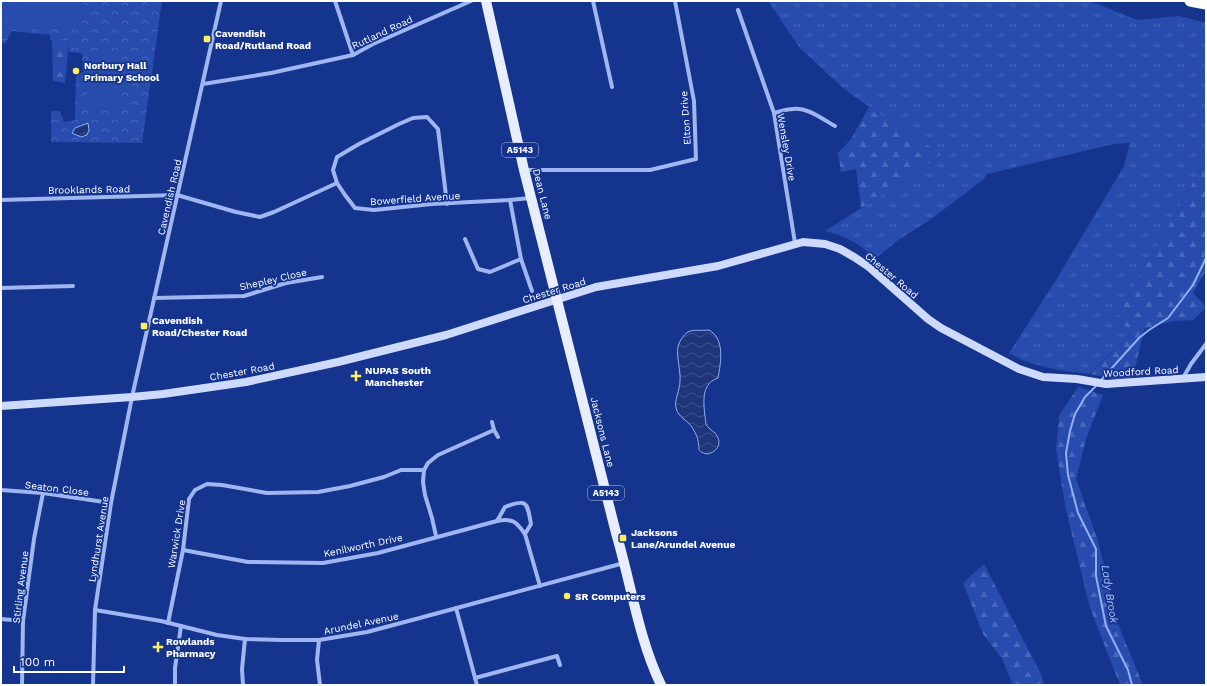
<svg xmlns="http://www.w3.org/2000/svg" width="1207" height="686" viewBox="0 0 1207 686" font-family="'Work Sans',sans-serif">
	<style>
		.grass { fill: url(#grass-tufts) }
		.forest { fill: url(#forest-firs) }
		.park { fill: url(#park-crowns) }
		.pitch { fill: #284cad }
		.water { fill: url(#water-waves); stroke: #93aef3 }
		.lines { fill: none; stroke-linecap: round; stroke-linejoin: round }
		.stream { stroke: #93aef3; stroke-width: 2 }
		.street { stroke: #a0b6f0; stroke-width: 4 }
		.secondary { stroke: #cedafb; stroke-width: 8 }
		.primary { stroke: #e9eeff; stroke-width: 10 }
		.highway { stroke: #fff; stroke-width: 11 }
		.poi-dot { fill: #ffee5f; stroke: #15348e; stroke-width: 1.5 }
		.labels { text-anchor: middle; stroke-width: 3.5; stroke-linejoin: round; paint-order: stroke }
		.shield { fill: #15348e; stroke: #b9c2dd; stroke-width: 1 }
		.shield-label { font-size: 9px; font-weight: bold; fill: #fff }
		.street-label { font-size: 10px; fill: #fff; stroke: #15348e }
		.poi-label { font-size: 10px; font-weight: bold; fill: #fff; stroke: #15348e; text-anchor: start }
		.water-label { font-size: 11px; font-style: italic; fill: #acc1f7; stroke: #15348e }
	</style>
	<defs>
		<pattern id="grass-tufts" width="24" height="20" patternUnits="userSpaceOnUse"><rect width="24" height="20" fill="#284cad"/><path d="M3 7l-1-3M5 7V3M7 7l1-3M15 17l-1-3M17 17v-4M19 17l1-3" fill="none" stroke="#4867b9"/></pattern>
		<pattern id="forest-firs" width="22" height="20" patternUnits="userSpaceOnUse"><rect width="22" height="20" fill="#284cad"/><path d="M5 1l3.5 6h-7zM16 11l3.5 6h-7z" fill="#4867b9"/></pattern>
		<pattern id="park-crowns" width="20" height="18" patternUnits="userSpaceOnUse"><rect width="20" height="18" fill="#284cad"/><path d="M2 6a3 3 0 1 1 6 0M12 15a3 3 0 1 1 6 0" fill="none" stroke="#4867b9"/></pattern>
		<pattern id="water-waves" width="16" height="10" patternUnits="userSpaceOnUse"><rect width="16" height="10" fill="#1e3579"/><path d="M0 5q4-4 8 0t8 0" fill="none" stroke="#40538d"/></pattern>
	</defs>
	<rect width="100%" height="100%" fill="#15348e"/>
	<path class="grass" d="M768,1H1090L1137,20L1179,16L1206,23V157L1188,192L1117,316L1131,334L1089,374C1060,370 1035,368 1009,353L1056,280L1124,166L1130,143L1114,144L987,174L984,179L934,217L897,241L876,258C858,244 847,236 825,231L913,175L940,154L902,130L844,89L799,47Z"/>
	<g class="forest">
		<polygon points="52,40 69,40 65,83 53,81"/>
		<polygon points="869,107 941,154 913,175 861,208 856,169 841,172 838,153 851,139"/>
		<polygon points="1206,157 1206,270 1193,293 1206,307 1193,320 1173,321 1144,329 1132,382 1090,374 1131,334 1117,316 1188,192"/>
		<polygon points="1078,387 1103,395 1086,439 1076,479 1098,541 1118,624 1143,685 1120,685 1090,608 1066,510 1056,449 1059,416"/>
		<polygon points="984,564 1041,674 1044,685 1013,685 1002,659 983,634 963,583"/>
	</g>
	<polygon class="park" points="1,1 162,1 142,143 51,142 51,111 60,111 64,122 75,120 76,74 83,72 82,53 69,52 69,40 50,40 50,35 12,31 5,44 1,42"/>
	<g class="pitch">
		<polygon points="1,1 84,1 82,30 1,24"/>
		<polygon points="90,53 122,55 119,109 86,107"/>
	</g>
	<g class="water">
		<polygon points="88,123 89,130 87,135 81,137 72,133 75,128"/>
		<path d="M709,330C725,339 721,362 718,378C699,384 704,407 706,424C708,428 711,430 715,433C723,442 718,452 707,454C696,451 700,450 698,441C698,437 694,431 692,427C687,420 678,417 676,408C674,400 680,390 680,381C681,372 676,355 678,347C679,342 683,335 688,332C693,329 703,331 709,330Z"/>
	</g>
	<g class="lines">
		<g class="stream">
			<polyline points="1101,380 1139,338 1149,330 1168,318 1193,285 1206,258"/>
			<polyline points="1097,385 1085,397 1075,414 1070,431 1066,453 1068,475 1078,513 1096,549 1096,576 1106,626 1128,670 1132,685"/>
		</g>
		<g class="street">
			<polyline points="335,1 353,55"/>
			<polyline points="593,1 612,87"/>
			<polyline points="738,10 774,113 795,243"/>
			<polyline points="203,84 271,73 353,55 373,44 471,1"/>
			<path d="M774,113C780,112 786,109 793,109C808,107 822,119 835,126"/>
			<polyline points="525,170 650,170 696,159 694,101 675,1"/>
			<polyline points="337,183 333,170 337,157 359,144 399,124 413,118 427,117 438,129 447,204"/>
			<polyline points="1,200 177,195 236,212 260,217 274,212 337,183 345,195 355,208 374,210 432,204 510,200 530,198"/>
			<polyline points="510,200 521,259 532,291"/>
			<polyline points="465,239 478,269 490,272 521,259"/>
			<polyline points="1,288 73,286"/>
			<polyline points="154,298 244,296 286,283 322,277"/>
			<polyline points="1183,378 1191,364 1206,344"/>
			<polyline points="492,422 494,430"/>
			<polyline points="1,490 43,493 111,503"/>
			<path d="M497,521C512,518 516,521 525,534"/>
			<polyline points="436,536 432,518 425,495 423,482 424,470 428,463 438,455 494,430 498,437"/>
			<path d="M183,550L248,562L323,563L378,553L497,521L505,507C528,498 527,503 531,524L525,534L540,586"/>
			<polyline points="456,608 477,685"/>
			<polyline points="95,610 161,621 217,635 245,639 281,640 319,640 367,632 416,619 624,563"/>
			<polyline points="1,619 23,621"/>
			<polyline points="168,623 183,550 189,499 195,490 207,484 222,485 267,493 318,492 350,486 384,477 401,470 424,470"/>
			<polyline points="319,640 317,660 320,685"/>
			<polyline points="475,678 557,656 560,665"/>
			<polyline points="22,685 23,621 34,539 43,493"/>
			<polyline points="93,685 95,610 111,503 132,397 221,1"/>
			<polyline points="175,685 175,668 181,626"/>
			<polyline points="243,685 242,669 245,639"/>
		</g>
		<polyline class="secondary" points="1,406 132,397 163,394 246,382 338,362 446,335 596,287 718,266 803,242 825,244 840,249 854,257 869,267 928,319 941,328 1019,369 1043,377 1077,379 1106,384 1206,377"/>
		<path class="primary" d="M486,1L524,170L616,533C631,583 638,637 661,685"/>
		<polyline class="highway" points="1190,1 1206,4"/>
	</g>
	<g class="poi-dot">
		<rect x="203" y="35" width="8" height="8" rx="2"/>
		<circle cx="76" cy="71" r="4"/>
		<rect x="140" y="322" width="8" height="8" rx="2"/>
		<path d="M354 370h4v4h4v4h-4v4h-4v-4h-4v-4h4z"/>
		<rect x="619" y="534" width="8" height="8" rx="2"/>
		<circle cx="567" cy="596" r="4"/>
		<path d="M156 641h4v4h4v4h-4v4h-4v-4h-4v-4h4z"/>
	</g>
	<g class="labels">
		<g class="shield">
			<rect x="502" y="143" width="36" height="14" rx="3"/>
			<rect x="588" y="486" width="36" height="14" rx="3"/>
		</g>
		<g class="shield-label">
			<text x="520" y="153">A5143</text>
			<text x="606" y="496">A5143</text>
		</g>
		<g class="street-label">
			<text transform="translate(382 32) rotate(-25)" y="4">Rutland Road</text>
			<text transform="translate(685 118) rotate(-94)" y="4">Elton Drive</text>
			<text transform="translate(787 147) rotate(80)" y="4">Wensley Drive</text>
			<text transform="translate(89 189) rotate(-1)" y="4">Brooklands Road</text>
			<text transform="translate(543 194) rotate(76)" y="4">Dean Lane</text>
			<text transform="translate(169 197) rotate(-77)" y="4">Cavendish Road</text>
			<text transform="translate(415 198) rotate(-4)" y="4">Bowerfield Avenue</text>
			<text transform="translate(892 275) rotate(40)" y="4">Chester Road</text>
			<text transform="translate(273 279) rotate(-13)" y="4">Shepley Close</text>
			<text transform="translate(554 290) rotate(-17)" y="4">Chester Road</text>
			<text transform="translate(242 371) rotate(-10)" y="4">Chester Road</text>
			<text transform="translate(1141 371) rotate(-3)" y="4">Woodford Road</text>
			<text transform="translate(603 432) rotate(76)" y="4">Jacksons Lane</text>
			<text transform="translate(57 488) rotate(7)" y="4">Seaton Close</text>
			<text transform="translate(176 534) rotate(-81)" y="4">Warwick Drive</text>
			<text transform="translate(98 539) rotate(-81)" y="4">Lyndhurst Avenue</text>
			<text transform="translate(363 545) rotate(-12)" y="4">Kenilworth Drive</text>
			<text transform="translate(20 587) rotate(-83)" y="4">Stirling Avenue</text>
			<text transform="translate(361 623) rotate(-12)" y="4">Arundel Avenue</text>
		</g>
		<g class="poi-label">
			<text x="215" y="37">Cavendish<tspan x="215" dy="12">Road/Rutland Road</tspan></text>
			<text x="84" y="69">Norbury Hall<tspan x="84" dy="12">Primary School</tspan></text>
			<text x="152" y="324">Cavendish<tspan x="152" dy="12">Road/Chester Road</tspan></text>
			<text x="365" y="374">NUPAS South<tspan x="365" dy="12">Manchester</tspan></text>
			<text x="631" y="536">Jacksons<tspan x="631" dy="12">Lane/Arundel Avenue</tspan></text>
			<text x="575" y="600">SR Computers</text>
			<text x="166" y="645">Rowlands<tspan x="166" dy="12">Pharmacy</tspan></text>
		</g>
		<g class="water-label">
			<text transform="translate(1110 594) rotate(81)" y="4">Lady Brook</text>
		</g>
	</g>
	<rect width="1207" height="686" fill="none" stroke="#ffffff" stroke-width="4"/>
	<path d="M14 666v6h110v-6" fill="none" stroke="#ffffff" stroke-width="2"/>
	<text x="20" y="666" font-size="12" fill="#ffffff" stroke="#15348e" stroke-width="3" paint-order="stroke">100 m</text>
</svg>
